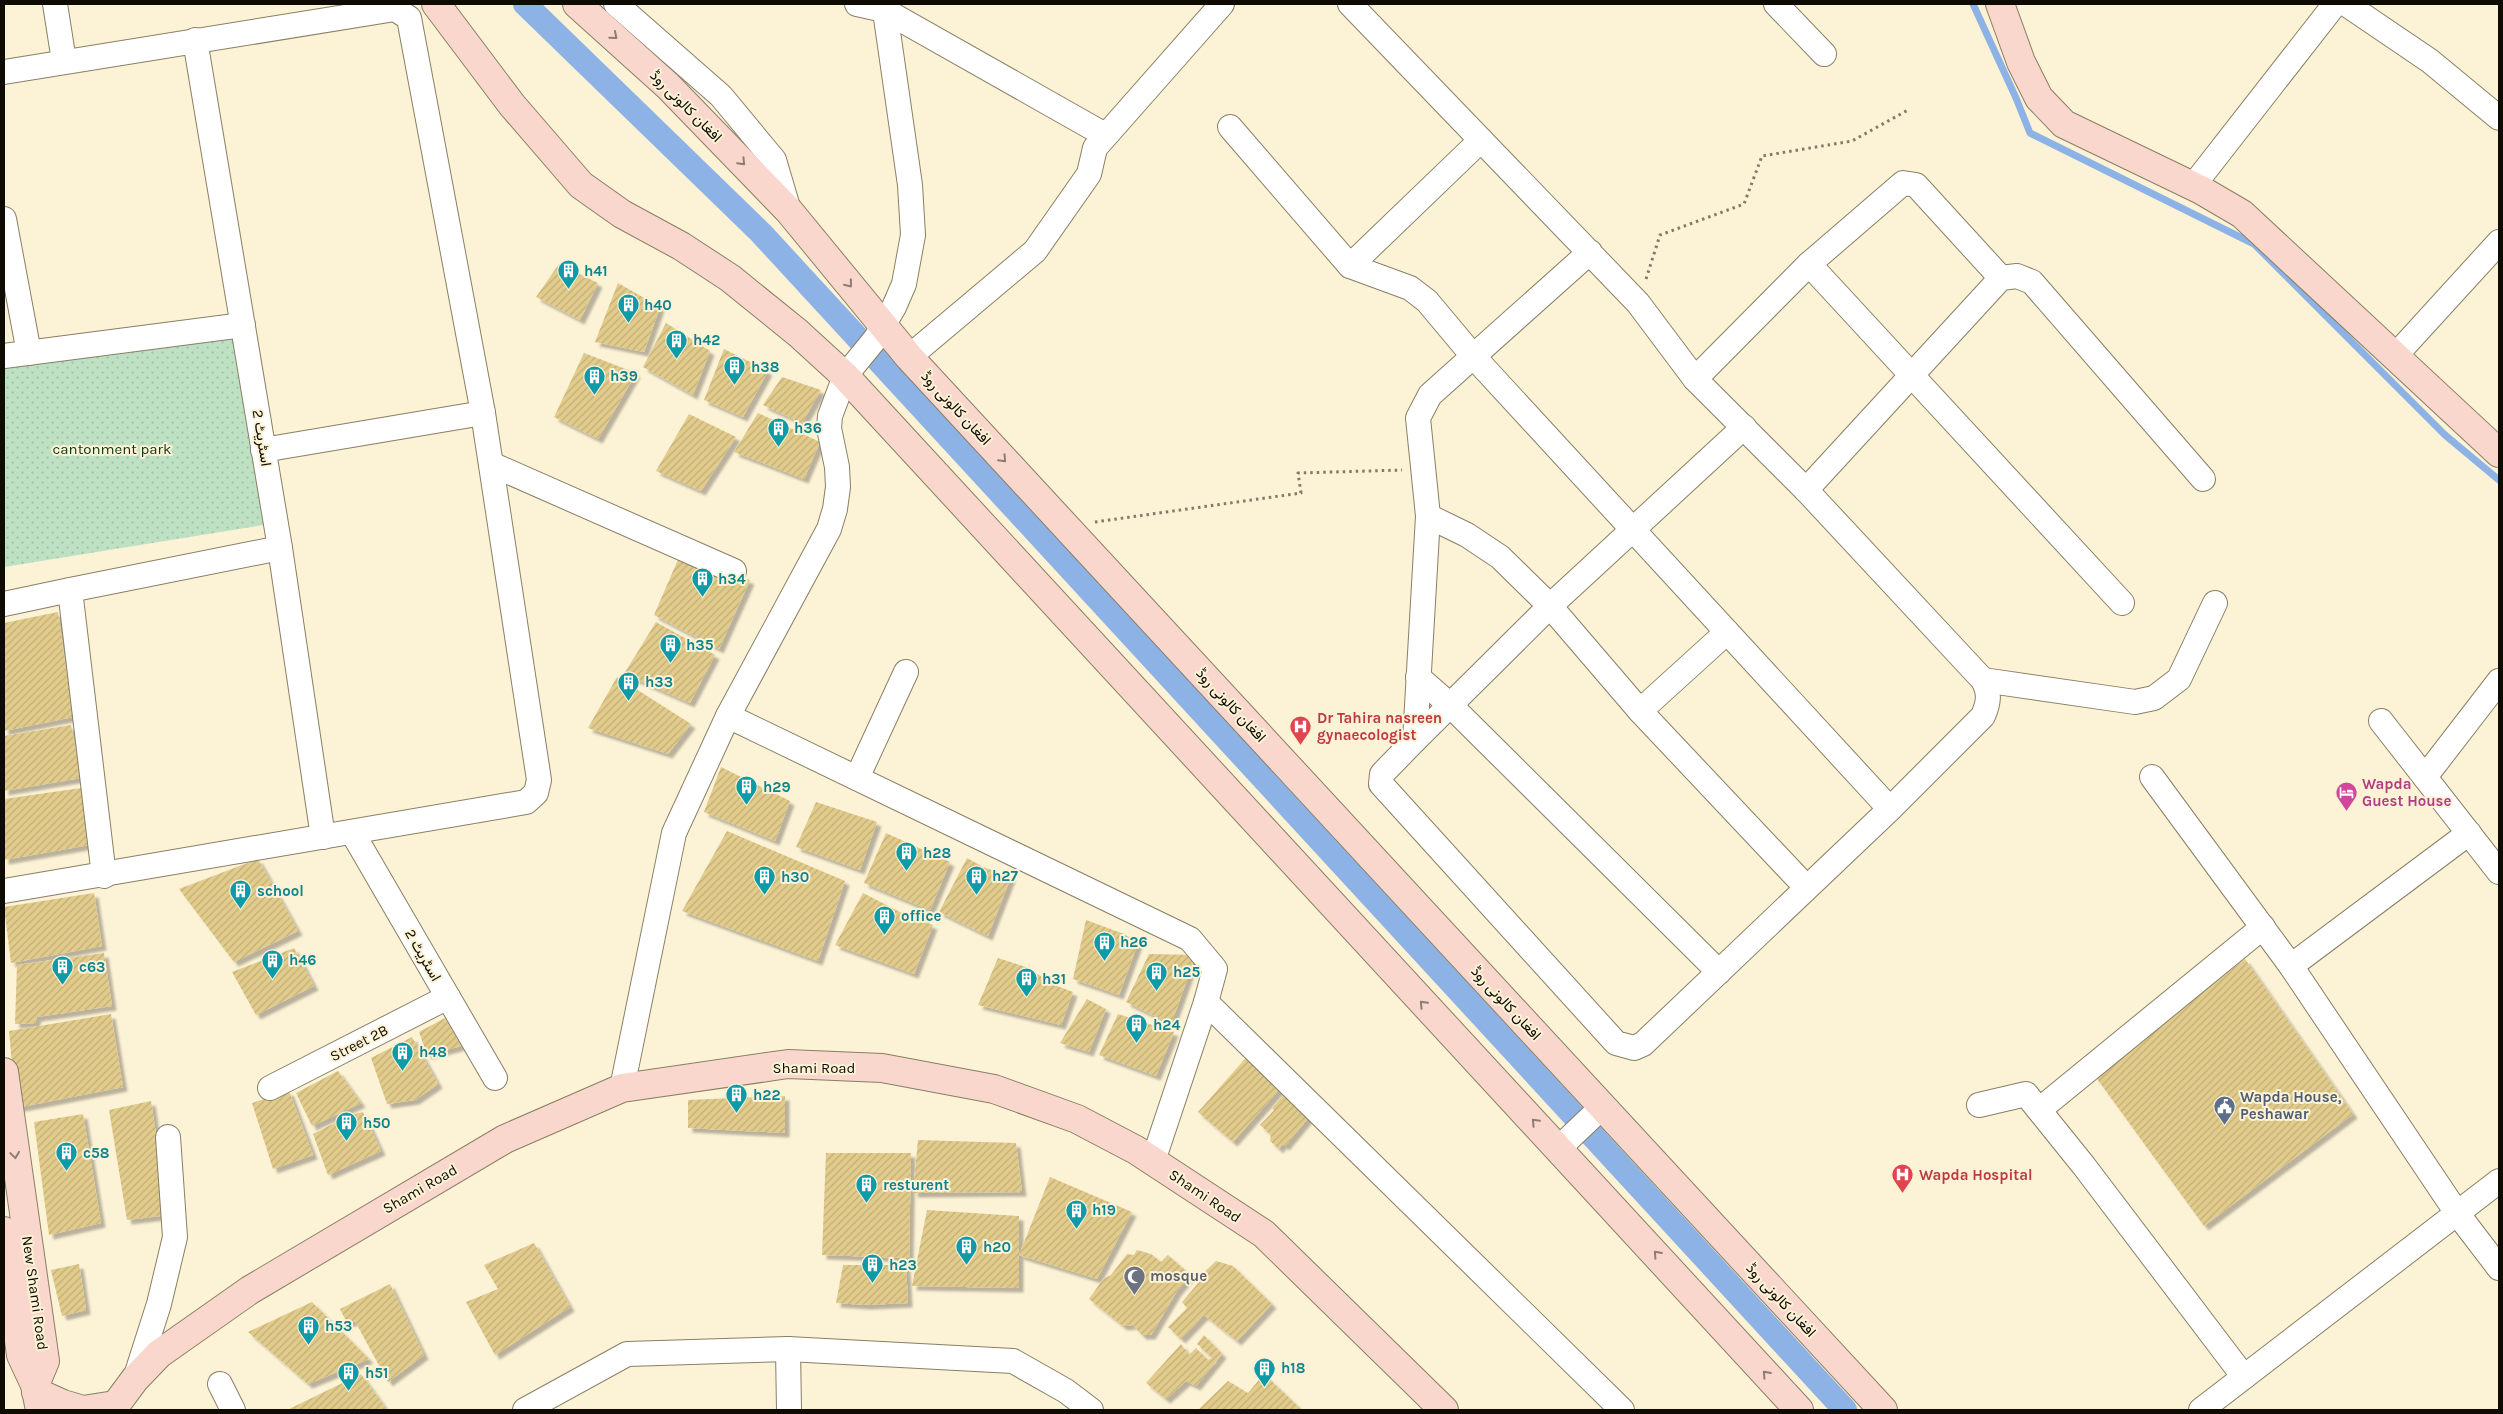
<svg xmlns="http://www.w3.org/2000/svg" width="2503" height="1414" viewBox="0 0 2503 1414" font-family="Karla,Vazirmatn,sans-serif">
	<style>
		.park { fill: url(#park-dots) }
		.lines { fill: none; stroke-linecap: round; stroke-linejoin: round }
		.stream { stroke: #8cb2e6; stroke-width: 7 }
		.canal { stroke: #8cb2e6; stroke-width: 24 }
		.building { fill: url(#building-hatch); filter: url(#shadow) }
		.street-casing { stroke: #887f65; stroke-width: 26 }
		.secondary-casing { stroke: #887f65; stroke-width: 30 }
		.path { stroke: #817a68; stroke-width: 3; stroke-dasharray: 2.5 4; stroke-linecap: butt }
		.street { stroke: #fff; stroke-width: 24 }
		.secondary { stroke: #fad7cd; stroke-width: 28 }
		.oneway { stroke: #907b72 }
		.labels { text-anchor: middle; stroke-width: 4; stroke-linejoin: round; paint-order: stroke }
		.street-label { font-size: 15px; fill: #0e0b03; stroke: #fcf2d5 }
		.culture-label { font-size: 15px; font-weight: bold; fill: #0d838f; stroke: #fcf2d5; text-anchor: start }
		.park-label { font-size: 15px; fill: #0f3618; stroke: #fcf2d5 }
		.health-label { font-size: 15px; font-weight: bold; fill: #be3a42; stroke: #fcf2d5; text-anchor: start }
		.hotel-label { font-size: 15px; font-weight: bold; fill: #b23c85; stroke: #fcf2d5; text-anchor: start }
		.service-label { font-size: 15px; font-weight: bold; fill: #4e5e75; stroke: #fcf2d5; text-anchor: start }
		.worship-label { font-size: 15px; font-weight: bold; fill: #5b616d; stroke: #fcf2d5; text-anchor: start }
	</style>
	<defs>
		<pattern id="park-dots" width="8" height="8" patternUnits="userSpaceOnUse" patternTransform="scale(1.25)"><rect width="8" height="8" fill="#bfe1c3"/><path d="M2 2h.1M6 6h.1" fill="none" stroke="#a3c0a6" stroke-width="1.8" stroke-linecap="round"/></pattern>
		<pattern id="building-hatch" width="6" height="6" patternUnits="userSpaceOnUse" patternTransform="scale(1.25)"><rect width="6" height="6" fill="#e2cc8c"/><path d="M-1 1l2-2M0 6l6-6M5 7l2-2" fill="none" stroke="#c1ae77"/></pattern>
		<filter id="shadow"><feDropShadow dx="4.5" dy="4.5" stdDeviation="1" flood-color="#0004"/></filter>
	</defs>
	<rect width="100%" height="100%" fill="#fcf2d5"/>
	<polygon class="park" points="238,334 263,525 4,567 4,363"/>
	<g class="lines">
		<polyline class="stream" points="1973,4 2016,98 2030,133 2254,244 2445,435 2499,480"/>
		<polyline class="canal" points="525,4 761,233 1845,1410"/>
	</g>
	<g class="building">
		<polygon points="559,264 598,283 580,320 536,297"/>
		<polygon points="618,283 660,307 644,352 595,342"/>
		<polygon points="666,323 710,351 693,395 643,367"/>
		<polygon points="724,349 768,371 743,417 704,400"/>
		<polygon points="584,353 636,373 598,439 554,417"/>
		<polygon points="782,377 821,390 802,423 763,405"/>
		<polygon points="758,413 820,442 804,479 734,452"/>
		<polygon points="689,414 736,437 701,491 656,471"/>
		<polygon points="680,555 750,580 719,649 654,615"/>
		<polygon points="58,612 73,717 4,731 4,623"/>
		<polygon points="656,622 715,655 690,703 624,674"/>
		<polygon points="617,677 691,724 668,754 588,728"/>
		<polygon points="71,725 81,778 4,791 4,736"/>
		<polygon points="721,767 790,801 775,841 704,812"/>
		<polygon points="81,788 89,845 4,860 4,799"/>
		<polygon points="816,802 877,822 860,870 796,847"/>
		<polygon points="727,831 845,881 818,961 682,911"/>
		<polygon points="886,833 950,862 930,910 864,883"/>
		<polygon points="967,858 983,867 1011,877 988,936 939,912"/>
		<polygon points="258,859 298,931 234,962 179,889"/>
		<polygon points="94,893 102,946 11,963 4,907"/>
		<polygon points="863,893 904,914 933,925 914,974 835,945"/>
		<polygon points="1086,920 1124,934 1138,943 1119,995 1073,979"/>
		<polygon points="294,948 314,986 256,1015 232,972"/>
		<polygon points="104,953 112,1006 37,1017 35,1023 15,1024 17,965"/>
		<polygon points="1149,954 1196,955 1171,1024 1126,1002"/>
		<polygon points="998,958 1026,967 1057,986 1073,992 1061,1025 978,1005"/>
		<polygon points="2245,959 2353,1114 2204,1226 2095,1076"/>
		<polygon points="1087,999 1106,1009 1089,1052 1060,1043"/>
		<polygon points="111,1014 123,1087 16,1108 9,1031"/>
		<polygon points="1118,1014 1174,1032 1156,1076 1099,1055"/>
		<polygon points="445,1018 461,1046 427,1055 419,1032"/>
		<polygon points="412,1037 438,1084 415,1100 387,1104 371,1058"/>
		<polygon points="1251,1052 1285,1083 1233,1142 1198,1112"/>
		<polygon points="338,1071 361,1103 312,1126 296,1093"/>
		<polygon points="1290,1088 1314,1111 1285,1146 1282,1144 1279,1149 1270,1141 1271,1135 1260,1125 1274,1110 1272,1108"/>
		<polygon points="289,1091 313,1155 273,1169 252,1103"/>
		<polygon points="785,1096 785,1133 688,1128 688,1100"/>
		<polygon points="151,1101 168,1215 127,1220 109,1110"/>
		<polygon points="363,1112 381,1151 328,1175 313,1134 350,1115"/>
		<polygon points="83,1114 101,1223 49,1235 34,1122"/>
		<polygon points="918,1140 1016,1143 1022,1192 913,1193"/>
		<polygon points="826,1153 911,1153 909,1258 822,1255"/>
		<polygon points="1050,1177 1132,1212 1097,1279 1019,1255"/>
		<polygon points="927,1210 1019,1216 1019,1288 912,1286"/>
		<polygon points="534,1243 570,1307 495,1355 466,1302 498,1289 484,1265"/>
		<polygon points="1137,1250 1151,1254 1161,1262 1168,1255 1185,1270 1189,1277 1177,1291 1151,1335 1142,1335 1133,1325 1123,1326 1089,1299 1103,1279 1111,1275 1127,1254 1134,1255"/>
		<polygon points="1216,1261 1233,1266 1272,1304 1237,1341 1204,1315 1181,1339 1168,1327 1187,1308 1182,1302 1199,1282 1197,1279"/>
		<polygon points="79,1264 86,1310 62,1316 51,1270"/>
		<polygon points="843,1265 906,1265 908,1303 866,1305 836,1303"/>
		<polygon points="390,1284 424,1355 388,1382 355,1321 347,1323 340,1309"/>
		<polygon points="312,1302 369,1359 308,1384 248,1332"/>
		<polygon points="1204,1335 1222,1354 1196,1386 1186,1381 1166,1399 1146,1383 1181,1344 1189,1355 1196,1348 1208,1360 1212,1358 1197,1344"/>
		<polygon points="361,1374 387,1410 287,1410"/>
		<polygon points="1264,1374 1302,1410 1198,1410 1228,1381 1248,1393"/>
	</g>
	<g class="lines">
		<defs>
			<g id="street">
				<polyline points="55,4 64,61"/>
				<polyline points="616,4 721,96 774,160 789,211"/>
				<polyline points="857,4 884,10 1105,135"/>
				<path d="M1350,4L1638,303L1695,379L1806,490L1983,680C1990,693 1989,702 1983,716L1890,809L1643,1044L1634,1048L1616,1043L1381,784L1382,774L1415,740L1428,516L1418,418L1430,395L1590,252"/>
				<polyline points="1776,4 1824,54"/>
				<polyline points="2346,4 2430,61 2499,118"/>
				<polyline points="195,40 280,548 323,837"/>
				<polyline points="4,72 395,9 409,18 483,413 539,780 536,793 526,802 4,891"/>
				<polyline points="1230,127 1350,266 1410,288 1427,301 1473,356 1890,809"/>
				<polyline points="2193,186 2335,4"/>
				<polyline points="4,219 29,353"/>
				<polyline points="1809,264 2122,603"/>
				<polyline points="1350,266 1481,140"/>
				<polyline points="4,356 243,325"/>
				<polyline points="2395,356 2499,242"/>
				<polyline points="909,357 1035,251 1089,174 1095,148 1222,4"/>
				<polyline points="1695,379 1809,264 1903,183 1916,185 2001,278"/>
				<polyline points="263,450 483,413"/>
				<polyline points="491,464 734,571"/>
				<polyline points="1806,490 2001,278 2017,276 2032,282 2203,479"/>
				<polyline points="1428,516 1467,535 1500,557 1550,606 1640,711 1806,887"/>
				<polyline points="4,604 70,590"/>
				<polyline points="1418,677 1450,705 1719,972"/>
				<polyline points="1983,680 2135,702 2154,698 2179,679 2215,603"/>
				<polyline points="1640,711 1727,632"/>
				<polyline points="728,716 1190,939 1215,969 1206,1002 1622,1410"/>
				<polyline points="2381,721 2499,872"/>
				<polyline points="1415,740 1550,606 1744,427"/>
				<polyline points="2152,777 2291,966 2457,1213 2499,1268"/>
				<polyline points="2425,777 2499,681"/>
				<polyline points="857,778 906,672"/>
				<polyline points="352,832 495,1078"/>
				<polyline points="104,876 70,590 280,548"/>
				<polyline points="2291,966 2469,833"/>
				<polyline points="270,1088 448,997"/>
				<polyline points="622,1088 674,833 728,716 829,529 835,509 838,487 837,467 829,428 830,416 845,376 876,338 894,307 904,284 913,235 910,185 884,4"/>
				<polyline points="1979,1105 2026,1094 2084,1166 2244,1377"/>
				<polyline points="2039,1110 2263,927"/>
				<polyline points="1559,1148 1602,1107"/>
				<polyline points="1153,1161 1206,1002"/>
				<polyline points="788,1349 789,1410"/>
				<polyline points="135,1379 159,1304 175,1237 168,1137"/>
				<polyline points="220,1384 233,1410"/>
				<polyline points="525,1410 627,1354 788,1349 1013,1361 1066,1391 1091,1410"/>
				<polyline points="2201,1410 2499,1181"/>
			</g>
			<g id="secondary">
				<polyline points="436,4 512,105 581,185 622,214 681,246 730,278 798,333 845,376 1799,1410"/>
				<polyline points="577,4 668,86 789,211 909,357 1883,1410"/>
				<polyline points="2000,4 2021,62 2039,98 2064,124 2201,190 2242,214 2499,453"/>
				<polyline points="4,1072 45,1361 35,1385"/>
				<polyline points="4,1231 21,1355 35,1385 40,1410"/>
				<polyline points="36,1392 63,1404 83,1410 115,1405"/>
				<polyline points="112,1410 135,1379 159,1354 250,1290 505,1139 622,1088 788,1064 882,1068 994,1089 1077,1119 1136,1150 1264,1234 1444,1410"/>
			</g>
		</defs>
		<use href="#street" class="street-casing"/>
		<use href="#secondary" class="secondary-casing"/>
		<g class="path">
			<polyline points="1646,279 1660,235 1744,204 1762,156 1852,141 1908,110"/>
			<polyline points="1095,522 1301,493 1298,473 1402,470"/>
		</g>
		<use href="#street" class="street"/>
		<use href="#secondary" class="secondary"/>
	</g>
	<defs><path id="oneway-chevron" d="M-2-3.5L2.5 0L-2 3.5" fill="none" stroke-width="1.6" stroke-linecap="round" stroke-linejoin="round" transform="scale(1.25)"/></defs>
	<g class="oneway">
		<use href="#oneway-chevron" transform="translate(614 36) rotate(41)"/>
		<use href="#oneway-chevron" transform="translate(742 162) rotate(46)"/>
		<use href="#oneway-chevron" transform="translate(849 284) rotate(51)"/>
		<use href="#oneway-chevron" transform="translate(1003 459) rotate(47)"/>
		<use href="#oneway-chevron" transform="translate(1423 1004) rotate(-133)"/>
		<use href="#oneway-chevron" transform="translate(1535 1122) rotate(-134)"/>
		<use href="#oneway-chevron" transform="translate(15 1155) rotate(82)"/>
		<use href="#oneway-chevron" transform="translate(1657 1254) rotate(-132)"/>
		<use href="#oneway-chevron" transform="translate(1766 1374) rotate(-132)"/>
	</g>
	<defs>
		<symbol id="building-pin" viewBox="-11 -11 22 30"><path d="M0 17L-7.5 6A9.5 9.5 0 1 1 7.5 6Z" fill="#0f9aa8" stroke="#fcf2d5"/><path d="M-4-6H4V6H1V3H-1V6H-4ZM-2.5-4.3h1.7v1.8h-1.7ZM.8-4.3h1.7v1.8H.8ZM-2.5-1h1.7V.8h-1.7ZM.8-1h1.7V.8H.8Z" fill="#fff"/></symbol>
		<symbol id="hospital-pin" viewBox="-11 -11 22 30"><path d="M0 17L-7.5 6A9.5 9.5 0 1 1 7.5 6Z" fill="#e0444e" stroke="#fcf2d5"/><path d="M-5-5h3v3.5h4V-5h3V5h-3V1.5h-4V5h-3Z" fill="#fff"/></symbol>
		<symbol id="hotel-pin" viewBox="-11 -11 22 30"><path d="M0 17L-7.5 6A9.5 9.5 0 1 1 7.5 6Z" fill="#d1479c" stroke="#fcf2d5"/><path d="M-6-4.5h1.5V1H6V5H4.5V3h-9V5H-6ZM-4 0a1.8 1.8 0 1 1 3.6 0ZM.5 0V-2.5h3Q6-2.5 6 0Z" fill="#fff"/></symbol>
		<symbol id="civic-pin" viewBox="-11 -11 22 30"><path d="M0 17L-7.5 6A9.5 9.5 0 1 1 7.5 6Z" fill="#5c6f8a" stroke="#fcf2d5"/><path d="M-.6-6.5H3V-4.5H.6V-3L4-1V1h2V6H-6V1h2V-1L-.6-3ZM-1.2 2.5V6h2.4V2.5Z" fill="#fff"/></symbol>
		<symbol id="mosque-pin" viewBox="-11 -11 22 30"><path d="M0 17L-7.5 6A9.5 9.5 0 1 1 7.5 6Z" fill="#6b7280" stroke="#fcf2d5"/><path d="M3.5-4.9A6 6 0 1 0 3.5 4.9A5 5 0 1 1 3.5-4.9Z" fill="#fff"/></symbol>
	</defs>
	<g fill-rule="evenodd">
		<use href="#building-pin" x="556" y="258" width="25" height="34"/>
		<use href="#building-pin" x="616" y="292" width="25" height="34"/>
		<use href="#building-pin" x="664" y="328" width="25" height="34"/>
		<use href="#building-pin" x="722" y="354" width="25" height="34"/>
		<use href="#building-pin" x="582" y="364" width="25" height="34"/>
		<use href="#building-pin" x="766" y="416" width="25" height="34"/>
		<use href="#building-pin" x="690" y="566" width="25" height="34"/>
		<use href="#building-pin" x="658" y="632" width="25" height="34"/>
		<use href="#building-pin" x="616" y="670" width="25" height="34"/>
		<use href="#hospital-pin" x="1288" y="714" width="25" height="34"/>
		<use href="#building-pin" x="734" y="774" width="25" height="34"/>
		<use href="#hotel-pin" x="2334" y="780" width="25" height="34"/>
		<use href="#building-pin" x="894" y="840" width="25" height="34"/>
		<use href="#building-pin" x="964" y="864" width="25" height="34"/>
		<use href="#building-pin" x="752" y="864" width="25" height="34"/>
		<use href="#building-pin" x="228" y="878" width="25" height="34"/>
		<use href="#building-pin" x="872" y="904" width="25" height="34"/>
		<use href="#building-pin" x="1092" y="930" width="25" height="34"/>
		<use href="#building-pin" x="260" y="948" width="25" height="34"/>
		<use href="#building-pin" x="50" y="954" width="25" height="34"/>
		<use href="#building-pin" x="1144" y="960" width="25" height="34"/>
		<use href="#building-pin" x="1014" y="966" width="25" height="34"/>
		<use href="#building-pin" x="1124" y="1012" width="25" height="34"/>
		<use href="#building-pin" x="390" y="1040" width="25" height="34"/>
		<use href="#building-pin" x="724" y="1082" width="25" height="34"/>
		<use href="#civic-pin" x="2212" y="1094" width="25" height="34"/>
		<use href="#building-pin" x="334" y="1110" width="25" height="34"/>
		<use href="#building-pin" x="54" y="1140" width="25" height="34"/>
		<use href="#hospital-pin" x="1890" y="1162" width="25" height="34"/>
		<use href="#building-pin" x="854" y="1172" width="25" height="34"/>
		<use href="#building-pin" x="1064" y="1198" width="25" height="34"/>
		<use href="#building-pin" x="954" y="1234" width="25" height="34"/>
		<use href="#building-pin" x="860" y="1252" width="25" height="34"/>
		<use href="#mosque-pin" x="1122" y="1264" width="25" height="34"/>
		<use href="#building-pin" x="296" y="1314" width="25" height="34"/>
		<use href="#building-pin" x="1252" y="1356" width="25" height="34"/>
		<use href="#building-pin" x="336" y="1360" width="25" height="34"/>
	</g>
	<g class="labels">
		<g class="street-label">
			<text transform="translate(686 106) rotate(45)" y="5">افغان کالونی روڈ</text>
			<text transform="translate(956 408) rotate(47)" y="5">افغان کالونی روڈ</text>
			<text transform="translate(262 438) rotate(81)" y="5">اسٹریٹ 2</text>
			<text transform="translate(1231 705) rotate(47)" y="5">افغان کالونی روڈ</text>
			<text transform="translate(423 955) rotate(60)" y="5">اسٹریٹ 2</text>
			<text transform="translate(1506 1003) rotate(47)" y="5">افغان کالونی روڈ</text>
			<text transform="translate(359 1043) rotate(-27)" y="5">Street 2B</text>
			<text x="814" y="1073">Shami Road</text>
			<text transform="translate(420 1189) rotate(-30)" y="5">Shami Road</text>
			<text transform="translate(1205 1196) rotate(34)" y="5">Shami Road</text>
			<text transform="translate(35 1293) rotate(82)" y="5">New Shami Road</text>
			<text transform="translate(1781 1300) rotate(47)" y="5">افغان کالونی روڈ</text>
		</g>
		<g class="culture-label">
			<text x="584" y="276">h41</text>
			<text x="644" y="310">h40</text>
			<text x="693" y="345">h42</text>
			<text x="751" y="372">h38</text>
			<text x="610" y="381">h39</text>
			<text x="794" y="433">h36</text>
			<text x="718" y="584">h34</text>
			<text x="686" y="650">h35</text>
			<text x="645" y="687">h33</text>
			<text x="763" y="792">h29</text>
			<text x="923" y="858">h28</text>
			<text x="992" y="881">h27</text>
			<text x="781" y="882">h30</text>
			<text x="257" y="896">school</text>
			<text x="901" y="921">office</text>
			<text x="1120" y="947">h26</text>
			<text x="289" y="965">h46</text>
			<text x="79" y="972">c63</text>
			<text x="1173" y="977">h25</text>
			<text x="1042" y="984">h31</text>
			<text x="1153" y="1030">h24</text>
			<text x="419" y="1057">h48</text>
			<text x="753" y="1100">h22</text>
			<text x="363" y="1128">h50</text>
			<text x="83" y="1158">c58</text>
			<text x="883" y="1190">resturent</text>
			<text x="1092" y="1215">h19</text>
			<text x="983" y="1252">h20</text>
			<text x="889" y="1270">h23</text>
			<text x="325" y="1331">h53</text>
			<text x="1281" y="1373">h18</text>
			<text x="365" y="1378">h51</text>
		</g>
		<g class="park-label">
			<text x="112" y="454">cantonment park</text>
		</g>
		<g class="health-label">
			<text x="1317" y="723">Dr Tahira nasreen<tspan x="1317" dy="17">gynaecologist</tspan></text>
			<text x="1919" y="1180">Wapda Hospital</text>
		</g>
		<g class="hotel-label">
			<text x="2362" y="789">Wapda<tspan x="2362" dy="17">Guest House</tspan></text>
		</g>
		<g class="service-label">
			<text x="2240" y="1102">Wapda House,<tspan x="2240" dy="17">Peshawar</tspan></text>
		</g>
		<g class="worship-label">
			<text x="1150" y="1281">mosque</text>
		</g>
	</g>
	<rect width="2503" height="1414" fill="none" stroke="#0e0b03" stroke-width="10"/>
</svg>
